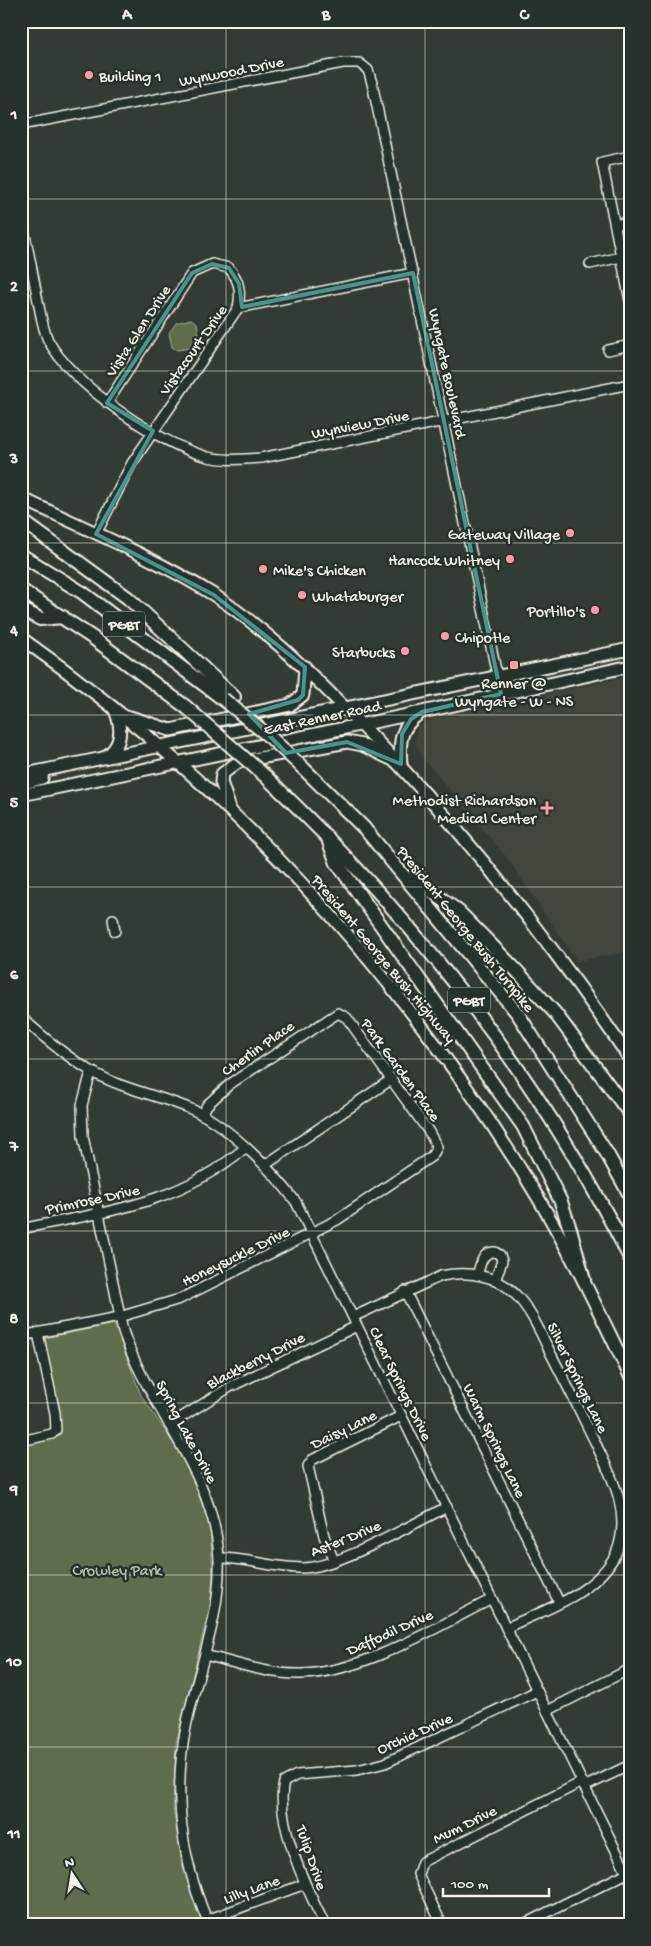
<svg xmlns="http://www.w3.org/2000/svg" width="651" height="1946" viewBox="0 0 651 1946" font-family="'Gochi Hand',sans-serif">
	<style>
		.built { fill: #42463c }
		.green { fill: #5f6c4e; stroke: #aaae9b }
		.lines { fill: none; stroke-linecap: round; stroke-linejoin: round }
		.minor-casing { stroke: #f4f1e8; stroke-width: 12 }
		.major-casing { stroke: #f4f1e8; stroke-width: 15 }
		.highway-casing { stroke: #f4f1e8; stroke-width: 16 }
		.minor { stroke: #26332d; stroke-width: 9 }
		.major { stroke: #26332d; stroke-width: 11 }
		.highway { stroke: #26332d; stroke-width: 12 }
		.highway-bridge-casing { stroke: #f4f1e8; stroke-width: 16; stroke-linecap: butt }
		.highway-bridge { stroke: #26332d; stroke-width: 12 }
		.marked { fill: none; stroke: #48958c; stroke-width: 4; stroke-linejoin: round }
		.grid { fill: none; stroke: #f4f1e8; stroke-width: 1; stroke-opacity: 0.55 }
		.poi-dot { fill: #ff9aa2; stroke: #26332d; stroke-width: 2 }
		.labels { text-anchor: middle; stroke-width: 5; stroke-linejoin: round; paint-order: stroke }
		.shield { fill: #26332d; stroke: #b6b8b0; stroke-width: 1 }
		.shield-label { font-size: 15px; font-weight: bold; fill: #f4f1e8 }
		.street-label { font-size: 16px; fill: #f4f1e8; stroke: #26332d }
		.poi-label { font-size: 16px; fill: #f4f1e8; stroke: #26332d; text-anchor: end }
		.park-label { font-size: 16px; fill: #b8bcaa; stroke: #26332d }
		.neatline { fill: none; stroke: #f4f1e8; stroke-width: 2 }
		.grid-label { font-size: 16px; text-anchor: middle; font-weight: bold; fill: #f4f1e8 }
	</style>
	<rect width="100%" height="100%" fill="#333c34"/>
	<filter id="ink" filterUnits="userSpaceOnUse"><feTurbulence type="fractalNoise" baseFrequency=".02" numOctaves="2"/><feDisplacementMap in="SourceGraphic" scale="10" xChannelSelector="R" yChannelSelector="G"/><feConvolveMatrix kernelMatrix="1 2 1 2 8 2 1 2 1" color-interpolation-filters="sRGB"/></filter>
	<g filter="url(#ink)">
		<polygon class="built" points="630,676 630,951 577,961 507,858 423,758 416,745 416,729 427,720"/>
		<g class="green">
			<polygon points="191,319 197,323 199,337 192,348 177,350 172,347 169,333 176,323"/>
			<polygon points="114,1324 141,1395 188,1465 210,1526 213,1575 211,1602 176,1743 173,1807 182,1864 203,1925 21,1925 21,1445 52,1439 59,1422 45,1338"/>
		</g>
		<g class="lines">
			<defs>
				<g id="minor">
					<polyline points="21,125 343,63 359,63 368,70 372,83 501,694"/>
					<polyline points="630,156 602,162 630,301"/>
					<path d="M21,217C27,243 32,269 37,296C40,310 42,327 48,340C72,385 159,444 208,457C225,461 243,459 261,458L630,384"/>
					<polyline points="615,225 630,221"/>
					<polyline points="590,264 630,255"/>
					<polyline points="608,350 630,345"/>
					<path d="M107,403L192,273L212,264L229,268C240,281 241,292 238,308"/>
					<polyline points="96,534 132,463 238,308 413,273"/>
					<polyline points="113,919 115,931"/>
					<path d="M21,1017C43,1037 65,1056 91,1071C121,1089 158,1095 191,1109C228,1125 272,1170 296,1202L630,1879"/>
					<path d="M91,1072L82,1105L83,1136L123,1331C149,1410 215,1472 219,1559C221,1616 199,1667 187,1722C172,1791 181,1860 209,1925"/>
					<polyline points="265,1165 392,1079"/>
					<path d="M21,1229C106,1211 175,1206 245,1148"/>
					<path d="M477,1275C481,1264 482,1251 495,1252L500,1255L502,1261L495,1281"/>
					<polyline points="405,1291 559,1602"/>
					<path d="M353,1317L441,1276C466,1271 496,1274 515,1294C531,1310 540,1332 550,1352C566,1383 581,1413 596,1444C604,1462 615,1481 619,1500C624,1519 623,1542 613,1559C591,1596 543,1610 506,1628"/>
					<polyline points="21,1336 119,1317 180,1299 337,1220 432,1156 437,1147 429,1132 347,1018 338,1013 230,1084 207,1105 202,1115"/>
					<polyline points="169,1425 230,1387 357,1326"/>
					<polyline points="21,1441 52,1434 56,1430 55,1413 38,1333"/>
					<path d="M219,1558C247,1558 274,1568 302,1568C338,1568 412,1524 447,1507"/>
					<polyline points="334,1561 324,1536 308,1466 312,1460 401,1416"/>
					<path d="M205,1655C236,1663 270,1675 302,1674C365,1672 436,1627 492,1599"/>
					<polyline points="547,1711 630,1669"/>
					<polyline points="584,1787 630,1765"/>
					<polyline points="207,1920 305,1884"/>
					<path d="M325,1925C307,1890 274,1821 284,1782L297,1775L357,1770L385,1763L537,1691"/>
					<polyline points="442,1925 418,1874 422,1862 582,1782"/>
					<polyline points="522,1925 627,1873"/>
				</g>
				<g id="major">
					<path d="M21,498C86,529 153,557 214,595C263,627 304,667 345,708C452,816 545,933 630,1059"/>
					<path d="M21,638C225,782 395,966 526,1178C566,1242 598,1309 630,1376"/>
					<polyline points="130,717 170,730 290,705 303,695 305,667"/>
					<path d="M105,757C123,746 122,727 115,710"/>
					<path d="M401,764C399,742 400,727 419,714"/>
					<polyline points="21,775 630,649"/>
					<polyline points="21,784 42,778 43,771"/>
					<polyline points="21,795 422,712 630,666"/>
					<polyline points="229,806 221,782 222,774 238,762 347,742 362,745 393,760"/>
				</g>
				<g id="highway">
					<polyline points="21,520 128,598 234,697"/>
					<polyline points="21,555 83,593 223,699"/>
					<polyline points="21,590 93,638 186,707"/>
					<polyline points="21,609 40,619 63,617"/>
					<polyline points="303,768 364,828 518,1014 606,1152 630,1195"/>
					<path d="M265,776C413,916 538,1075 630,1258"/>
					<polyline points="329,842 337,863 523,1126 561,1202 571,1232 584,1280"/>
					<polyline points="413,877 459,912 516,970 555,1013 630,1114"/>
				</g>
			</defs>
			<use href="#minor" class="minor-casing"/>
			<use href="#major" class="major-casing"/>
			<use href="#highway" class="highway-casing"/>
			<use href="#minor" class="minor"/>
			<use href="#major" class="major"/>
			<use href="#highway" class="highway"/>
			<defs>
				<g id="highway-bridge">
					<polyline points="223,699 271,738 303,768"/>
					<polyline points="186,707 265,776"/>
				</g>
			</defs>
			<use href="#highway-bridge" class="highway-bridge-casing"/>
			<use href="#highway-bridge" class="highway-bridge"/>
		</g>
	</g>
	<path class="marked" d="M212,264L229,268L239,284L242,307L413,273L501,694L422,712L411,719L402,734L401,764L347,742L286,753L249,714L298,700L303,695L305,667L214,595L96,534L153,431L107,403L192,273Z"/>
	<path class="grid" d="M226,21V1925M425,21V1925M21,199H630M21,371H630M21,543H630M21,715H630M21,887H630M21,1059H630M21,1231H630M21,1403H630M21,1575H630M21,1747H630"/>
	<g class="poi-dot">
		<circle cx="89" cy="75" r="5"/>
		<circle cx="570" cy="533" r="5"/>
		<circle cx="510" cy="559" r="5"/>
		<circle cx="263" cy="569" r="5"/>
		<circle cx="302" cy="595" r="5"/>
		<circle cx="595" cy="610" r="5"/>
		<circle cx="445" cy="636" r="5"/>
		<circle cx="405" cy="651" r="5"/>
		<rect x="509" y="660" width="10" height="10" rx="2.5"/>
		<path d="M544.5 800.5h5v5h5v5h-5v5h-5v-5h-5v-5h5z"/>
	</g>
	<g class="labels">
		<g class="shield">
			<rect x="103" y="611.5" width="42" height="25" rx="4"/>
			<rect x="448" y="987.5" width="42" height="25" rx="4"/>
		</g>
		<g class="shield-label">
			<text x="124" y="629">PGBT</text>
			<text x="469" y="1005">PGBT</text>
		</g>
		<g class="street-label">
			<text transform="translate(231 70) rotate(-11)" y="6">Wynwood Drive</text>
			<text transform="translate(137 330) rotate(-57)" y="6">Vista Glen Drive</text>
			<text transform="translate(192 349) rotate(-55)" y="6">Vistacourt Drive</text>
			<text transform="translate(449 373) rotate(78)" y="6">Wyngate Boulevard</text>
			<text transform="translate(360 423) rotate(-11)" y="6">Wynview Drive</text>
			<text transform="translate(322 716) rotate(-12)" y="6">East Renner Road</text>
			<text transform="translate(467 928) rotate(51)" y="6">President George Bush Turnpike</text>
			<text transform="translate(385 958) rotate(50)" y="6">President George Bush Highway</text>
			<text transform="translate(257 1047) rotate(-35)" y="6">Cherlin Place</text>
			<text transform="translate(402 1069) rotate(54)" y="6">Park Garden Place</text>
			<text transform="translate(92 1198) rotate(-12)" y="6">Primrose Drive</text>
			<text transform="translate(235 1255) rotate(-26)" y="6">Honeysuckle Drive</text>
			<text transform="translate(255 1359) rotate(-27)" y="6">Blackberry Drive</text>
			<text transform="translate(579 1377) rotate(64)" y="6">Silver Springs Lane</text>
			<text transform="translate(402 1383) rotate(64)" y="6">Clear Springs Drive</text>
			<text transform="translate(343 1428) rotate(-26)" y="6">Daisy Lane</text>
			<text transform="translate(188 1431) rotate(62)" y="6">Spring Lake Drive</text>
			<text transform="translate(496 1440) rotate(64)" y="6">Warm Springs Lane</text>
			<text transform="translate(345 1537) rotate(-22)" y="6">Aster Drive</text>
			<text transform="translate(389 1631) rotate(-24)" y="6">Daffodil Drive</text>
			<text transform="translate(414 1732) rotate(-24)" y="6">Orchid Drive</text>
			<text transform="translate(464 1823) rotate(-26)" y="6">Mum Drive</text>
			<text transform="translate(313 1857) rotate(71)" y="6">Tulip Drive</text>
			<text transform="translate(251 1888) rotate(-20)" y="6">Lilly Lane</text>
		</g>
		<g class="poi-label">
			<text x="99" y="81" text-anchor="start">Building 1</text>
			<text x="560" y="539">Gateway Village</text>
			<text x="500" y="565">Hancock Whitney</text>
			<text x="273" y="575" text-anchor="start">Mike's Chicken</text>
			<text x="312" y="601" text-anchor="start">Whataburger</text>
			<text x="585" y="616">Portillo's</text>
			<text x="455" y="642" text-anchor="start">Chipotle</text>
			<text x="395" y="657">Starbucks</text>
			<text x="514" y="688" text-anchor="middle">Renner @<tspan x="514" dy="18">Wyngate - W - NS</tspan></text>
			<text x="536" y="805">Methodist Richardson<tspan x="536" dy="18">Medical Center</tspan></text>
		</g>
		<g class="park-label">
			<text x="117" y="1575">Crowley Park</text>
		</g>
	</g>
	<rect width="651" height="1946" fill="none" stroke="#26332d" stroke-width="55"/>
	<g transform="translate(72 1874) rotate(348)" stroke="#26332d" stroke-width="4" paint-order="stroke">
	<path d="M0-4L9 19L0 12L-9 19Z" fill="#f4f1e8"/>
	<text y="-8" font-size="14" font-weight="bold" text-anchor="middle" fill="#f4f1e8">N</text>
	</g>
	<path d="M443 1888v8h106v-8" fill="none" stroke="#f4f1e8" stroke-width="2.5"/>
	<text x="451" y="1888" font-size="15" fill="#f4f1e8" stroke="#26332d" stroke-width="4" paint-order="stroke">100 m</text>
	<rect x="28" y="28" width="596" height="1890" class="neatline"/>
	<g class="grid-label">
		<text x="127" y="19">A</text>
		<text x="326" y="19">B</text>
		<text x="524" y="19">C</text>
		<text x="14" y="119">1</text>
		<text x="14" y="291">2</text>
		<text x="14" y="463">3</text>
		<text x="14" y="635">4</text>
		<text x="14" y="807">5</text>
		<text x="14" y="979">6</text>
		<text x="14" y="1151">7</text>
		<text x="14" y="1323">8</text>
		<text x="14" y="1494">9</text>
		<text x="14" y="1666">10</text>
		<text x="14" y="1838">11</text>
	</g>
</svg>
